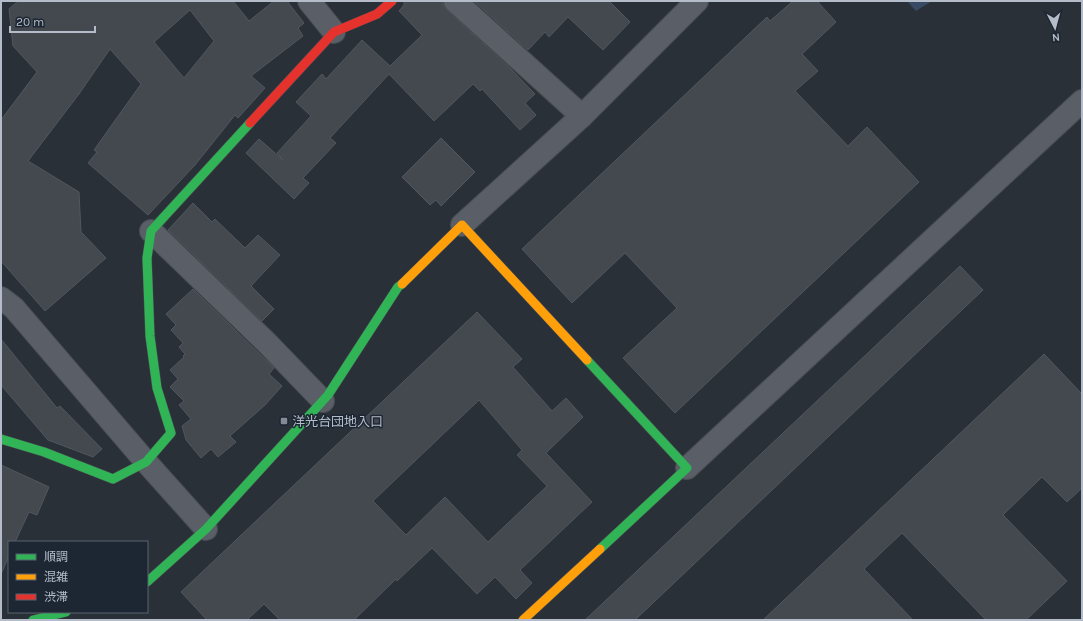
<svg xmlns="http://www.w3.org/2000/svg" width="1083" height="621" viewBox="0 0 1083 621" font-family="Karla,'Noto Sans JP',sans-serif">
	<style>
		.water { fill: #384963 }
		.building { fill: #444950; stroke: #52575f; fill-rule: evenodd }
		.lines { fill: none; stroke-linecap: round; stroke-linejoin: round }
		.street-casing { stroke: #484c53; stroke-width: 24 }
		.fast-casing { stroke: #484c53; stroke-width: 10 }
		.slow-casing { stroke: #484c53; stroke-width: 10 }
		.jam-casing { stroke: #484c53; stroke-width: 10 }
		.street { stroke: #5a5e66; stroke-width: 22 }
		.fast { stroke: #30b455; stroke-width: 9 }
		.slow { stroke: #ff9f0a; stroke-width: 9 }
		.jam { stroke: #e5322d; stroke-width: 9 }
		.poi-dot { fill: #848b96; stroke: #1d2633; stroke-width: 1.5 }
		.labels { text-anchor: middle; stroke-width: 3; stroke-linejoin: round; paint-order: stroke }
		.poi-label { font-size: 13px; fill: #b4bcc9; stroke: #1d2633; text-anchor: start }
	</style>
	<rect width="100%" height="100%" fill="#2a3038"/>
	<polygon class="water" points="907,1 932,1 916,11"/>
	<g class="building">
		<path d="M18,1H233L249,21L274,1H287L304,23L298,28L303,36L251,76L265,88L238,118L235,115L195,165L148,215L88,163L97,152L94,150L141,84L110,49L79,94L28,161L79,192L81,232L106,258L45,311L1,261V120L37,72L13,46L9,9ZM190,10L214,41L184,78L154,42Z"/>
		<polygon points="404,1 443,1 443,5 447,10 510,68 535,94 525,103 536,115 520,130 482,89 480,91 473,84 434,121 389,74 330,138 336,143 303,178 309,183 294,199 246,153 259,139 283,160 277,153 311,116 296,102 322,74 326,79 362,40 390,66 422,35 399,11 404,5"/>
		<polygon points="474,1 609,1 630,22 603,50 568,17 549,37 545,32 528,50"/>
		<polygon points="793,1 817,1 836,22 802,54 818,71 795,91 848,146 867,127 919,182 675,413 623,358 677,308 625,253 572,303 522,249 767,17 770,21"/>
		<polygon points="441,138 475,172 441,206 436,200 430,205 402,177"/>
		<polygon points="193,203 212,222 215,219 245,248 258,235 280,255 251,286 274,309 262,321 168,230"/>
		<polygon points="960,266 983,290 635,620 585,620"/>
		<polygon points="193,289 274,368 269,374 282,386 265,405 230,436 236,442 218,457 211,449 201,458 186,440 182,426 191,419 179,405 184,401 170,387 178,379 170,370 184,357 183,356 185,354 179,347 183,343 171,330 176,325 166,314"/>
		<path d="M477,312L522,359L513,367L552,411L566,398L583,417L546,453L592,502L520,570L532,583L516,599L495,577L477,594L432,548L397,581L396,579L354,620H280L264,604L247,620H207L181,592ZM479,400L522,450L517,455L547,486L488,542L445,497L406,535L373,501Z"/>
		<polygon points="1,339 57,408 60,406 102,449 93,457 48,440 1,385"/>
		<polygon points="1044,354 1082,394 1082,488 1067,502 1042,477 1003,515 1067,581 1026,620 986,620 902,533 864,569 913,620 763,620"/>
		<polygon points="1,465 49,487 37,515 29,512 15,542 9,542 9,556 1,574"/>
	</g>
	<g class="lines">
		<defs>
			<g id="street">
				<polyline points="309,1 334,32"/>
				<polyline points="455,1 582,116"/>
				<polyline points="462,225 582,116 697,1"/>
				<polyline points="151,231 267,343 323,401"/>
				<polyline points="1,298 14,308 146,462 206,529"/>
				<polyline points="687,468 1082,101"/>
			</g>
			<g id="fast">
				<polyline points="587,360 687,468 600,549"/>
				<polyline points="1,439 44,452 113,479 146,462 171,433 157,388 150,336 147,258 151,231 250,123"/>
				<polyline points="147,582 206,529 328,395 398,287 402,284"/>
				<polyline points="33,620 66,612"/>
			</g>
			<g id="slow">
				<polyline points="402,284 462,225 587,360"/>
				<polyline points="523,620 600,549"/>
			</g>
			<polyline id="jam" points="250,123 334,32 377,14 392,1"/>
		</defs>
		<use href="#street" class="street-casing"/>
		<use href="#fast" class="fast-casing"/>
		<use href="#slow" class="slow-casing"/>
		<use href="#jam" class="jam-casing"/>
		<use href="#street" class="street"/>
		<use href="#fast" class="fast"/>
		<use href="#slow" class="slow"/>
		<use href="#jam" class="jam"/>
	</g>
	<rect class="poi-dot" x="280" y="417" width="8" height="8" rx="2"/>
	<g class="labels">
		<g class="poi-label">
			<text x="292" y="426">洋光台団地入口</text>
		</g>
	</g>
	<rect width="1083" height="621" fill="none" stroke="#b4bcc9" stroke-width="4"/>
	<rect x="8" y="541" width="140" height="72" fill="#1d2633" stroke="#59626f"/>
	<rect x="16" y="554" width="20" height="6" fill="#30b455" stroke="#59626f"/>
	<text x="44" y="561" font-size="12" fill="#b4bcc9">順調</text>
	<rect x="16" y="574" width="20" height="6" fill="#ff9f0a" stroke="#59626f"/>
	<text x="44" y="581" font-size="12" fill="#b4bcc9">混雑</text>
	<rect x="16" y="594" width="20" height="6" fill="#e5322d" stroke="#59626f"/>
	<text x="44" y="601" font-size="12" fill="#b4bcc9">渋滞</text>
	<g transform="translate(1055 28) rotate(174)" stroke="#1d2633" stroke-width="3" paint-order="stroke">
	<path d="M0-3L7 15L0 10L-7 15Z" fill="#b4bcc9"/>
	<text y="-6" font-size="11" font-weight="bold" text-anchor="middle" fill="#b4bcc9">N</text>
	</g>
	<path d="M10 26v6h85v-6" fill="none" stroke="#b4bcc9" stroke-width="2"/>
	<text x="16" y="26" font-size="12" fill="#b4bcc9" stroke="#1d2633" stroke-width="3" paint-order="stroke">20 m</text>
</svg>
